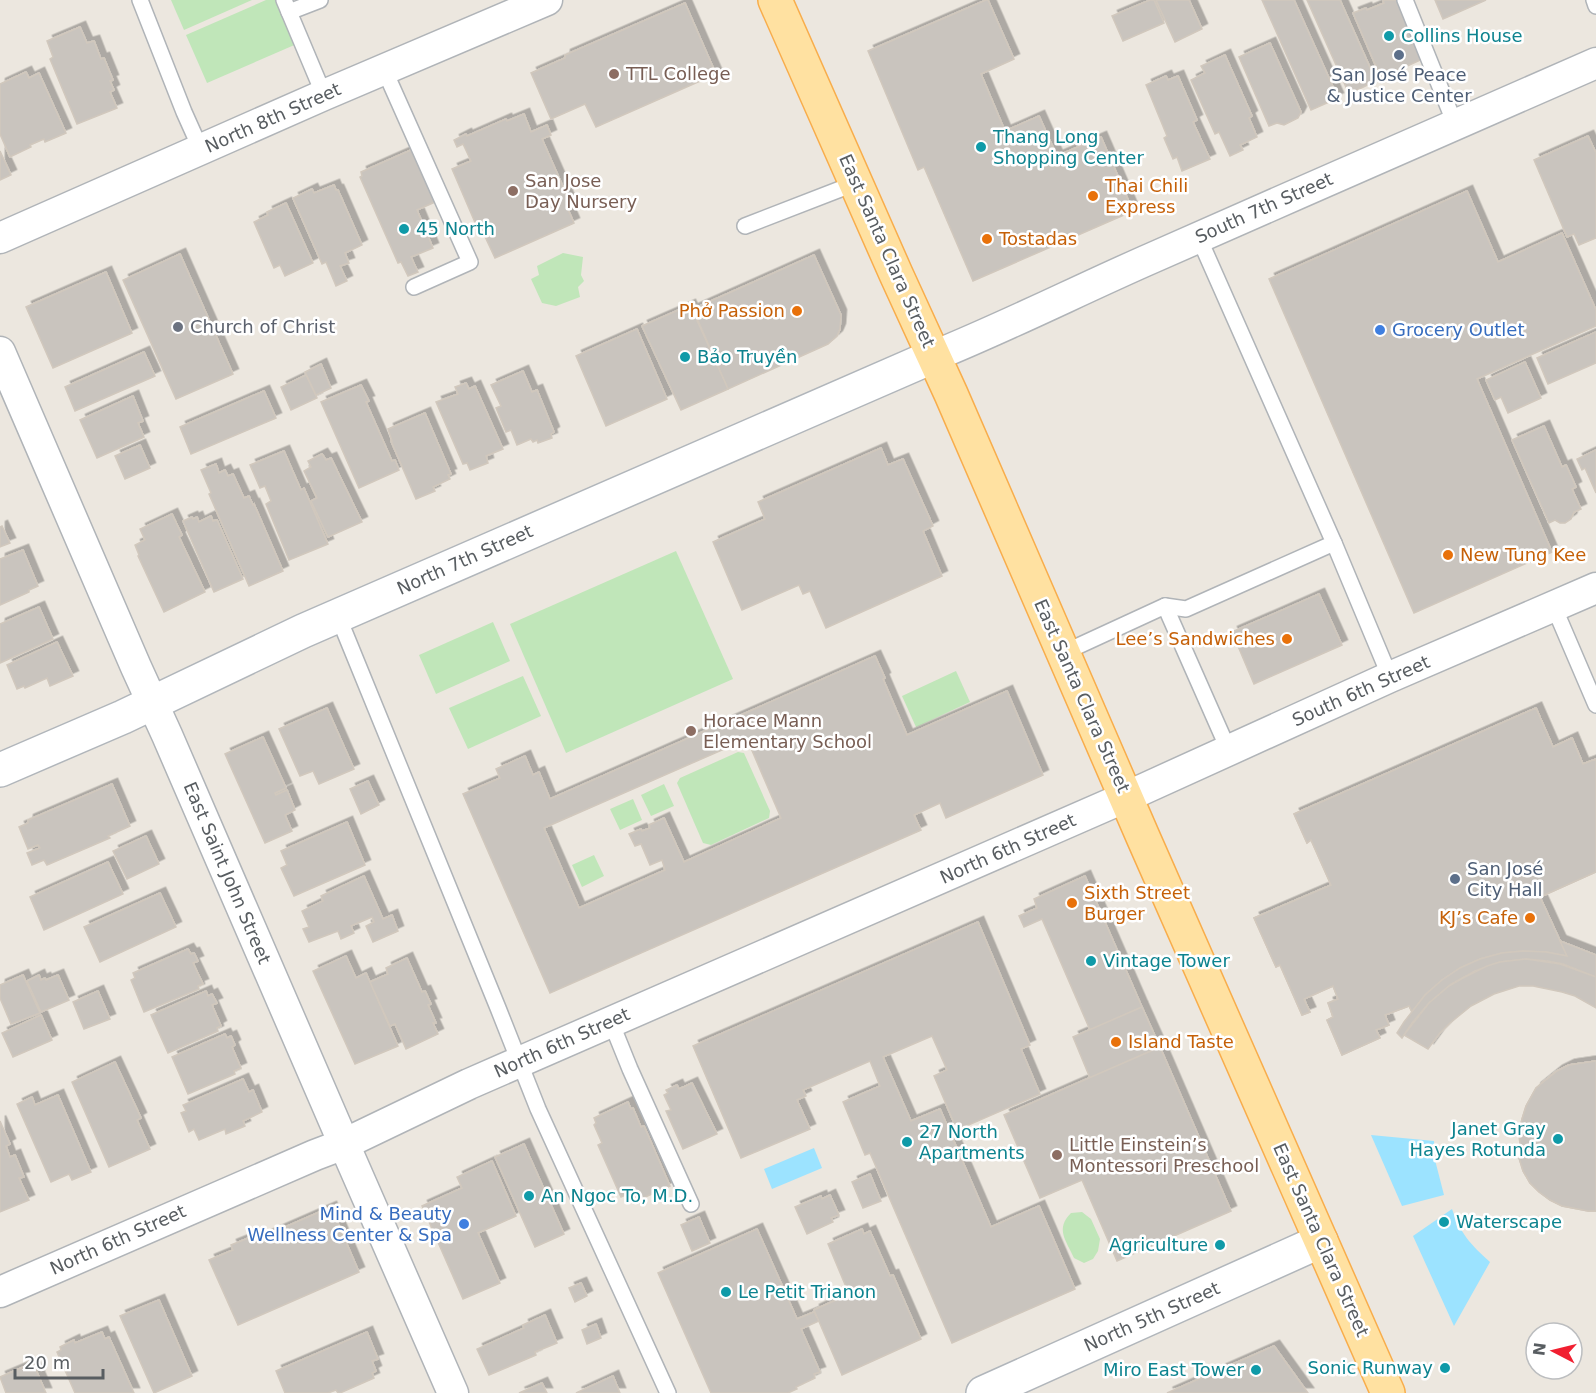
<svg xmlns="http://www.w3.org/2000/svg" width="1596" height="1393" viewBox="0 0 1596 1393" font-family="'DejaVu Sans',sans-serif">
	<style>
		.green { fill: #c0e6b9 }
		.water { fill: #9ce3ff }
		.building { fill: #c9c4be; stroke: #d1c8bd; stroke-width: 1.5; fill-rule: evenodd; filter: url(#shadow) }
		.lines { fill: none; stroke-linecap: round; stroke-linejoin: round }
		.lane-casing { stroke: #b0b4b8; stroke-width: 18 }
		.street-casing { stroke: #b0b4b8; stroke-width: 33 }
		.secondary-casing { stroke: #b1b6bb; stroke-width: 36 }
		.primary-casing { stroke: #f8ad4c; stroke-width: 36 }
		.lane { stroke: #fff; stroke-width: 15 }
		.street { stroke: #fff; stroke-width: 30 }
		.secondary { stroke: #fff; stroke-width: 33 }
		.primary { stroke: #ffe1a1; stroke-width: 33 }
		.culture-dot { fill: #0f9aa8; stroke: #fff; stroke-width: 2 }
		.service-dot { fill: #5c6f8a; stroke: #fff; stroke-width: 2 }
		.education-dot { fill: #8d6e63; stroke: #fff; stroke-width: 2 }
		.food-dot { fill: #e8710a; stroke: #fff; stroke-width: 2 }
		.worship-dot { fill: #6b7280; stroke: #fff; stroke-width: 2 }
		.shop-dot { fill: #3f7fe0; stroke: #fff; stroke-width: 2 }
		.labels { text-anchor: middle; stroke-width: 5; stroke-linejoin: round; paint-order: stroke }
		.culture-label { font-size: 18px; fill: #0d838f; stroke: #fff; text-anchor: start }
		.education-label { font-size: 18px; fill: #785e54; stroke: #fff; text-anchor: start }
		.service-label { font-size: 18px; fill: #4e5e75; stroke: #fff }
		.street-label { font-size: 18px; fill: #585d61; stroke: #fff }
		.food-label { font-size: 18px; fill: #c56008; stroke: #fff; text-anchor: start }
		.worship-label { font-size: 18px; fill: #5b616d; stroke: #fff; text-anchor: start }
		.shop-label { font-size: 18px; fill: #366cbe; stroke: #fff; text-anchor: start }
	</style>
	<defs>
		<filter id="shadow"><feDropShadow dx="5.5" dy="-5.5" stdDeviation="0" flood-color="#0004"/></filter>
	</defs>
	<rect width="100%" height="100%" fill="#ece7df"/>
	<g class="green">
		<polygon points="171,0 252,0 184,30"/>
		<polygon points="266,0 280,0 299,43 207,83 186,35"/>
		<polygon points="563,253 583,257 581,275 584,281 578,287 580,297 556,306 542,303 531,279 539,275 537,266"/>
		<polygon points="676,551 733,679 566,753 510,624"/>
		<polygon points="493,622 510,661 436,694 419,655"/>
		<polygon points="956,671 970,702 916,727 902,696"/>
		<polygon points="523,676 541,716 468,749 449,708"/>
		<polygon points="738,752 744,753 770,811 769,818 711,845 703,843 677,783 680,778"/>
		<polygon points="664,784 674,806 651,816 641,795"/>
		<polygon points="633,799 642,820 620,830 610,809"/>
		<polygon points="594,855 604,876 582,887 572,865"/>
		<path d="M1082,1212L1091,1219L1100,1239L1098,1251L1093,1259L1084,1263L1074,1258C1066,1240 1055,1229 1071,1213Z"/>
	</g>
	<g class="water">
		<polygon points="1371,1135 1434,1141 1435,1160 1444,1195 1402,1206"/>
		<polygon points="814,1148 822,1168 772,1189 764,1169"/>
		<path d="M1452,1209C1460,1233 1471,1245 1490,1262L1454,1326L1413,1236Z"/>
	</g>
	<g class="building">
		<polygon points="986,0 988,0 1014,59 981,74 1005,131 1039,116 1057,156 1101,137 1133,211 973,281 924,167 918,170 868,51"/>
		<polygon points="1150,0 1154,0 1164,23 1123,41 1112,16"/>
		<polygon points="1156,0 1189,0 1202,29 1175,42"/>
		<polygon points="1262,0 1294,0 1338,98 1311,110"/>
		<polygon points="1307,0 1340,0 1376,81 1349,94"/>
		<polygon points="1385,0 1399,0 1425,58 1381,78 1353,13 1366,8 1367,10 1384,3 1383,1"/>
		<polygon points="1435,0 1486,0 1443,19"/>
		<polygon points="685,3 716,74 596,127 585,104 551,119 531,73 565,58 565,55"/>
		<polygon points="80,27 87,43 94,41 101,59 104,58 113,80 110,81 114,90 110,92 117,108 77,124 50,59 53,57 47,41"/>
		<polygon points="1270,43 1301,112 1298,118 1284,125 1277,123 1269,126 1239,57"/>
		<polygon points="1225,55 1252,116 1249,118 1257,137 1240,145 1243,150 1230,156 1219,132 1215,134 1191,80 1205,73 1201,66"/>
		<polygon points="26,72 29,78 39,73 66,133 45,142 44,139 30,145 31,147 10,157 0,134 0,84"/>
		<polygon points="1166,76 1168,80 1178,76 1197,120 1193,122 1210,159 1182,171 1177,157 1173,159 1164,138 1167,136 1146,85"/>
		<polygon points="524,114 531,132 547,125 551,135 542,139 571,205 567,207 574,223 495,258 480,226 477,227 452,169 471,161 463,144 457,147 454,140 466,134 467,136 506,119 507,121"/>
		<polygon points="1588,136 1596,153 1596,238 1579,245 1574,234 1567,237 1534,160"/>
		<polygon points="411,150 435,202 417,210 433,248 411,257 418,272 408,276 401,262 398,263 360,177 362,176 361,172"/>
		<polygon points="0,151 11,175 0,180"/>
		<polygon points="334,185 336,190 338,190 362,245 345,253 349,263 340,266 347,281 336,286 326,262 322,264 293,198 312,189 314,193"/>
		<polygon points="1467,191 1498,262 1562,233 1596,310 1596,326 1477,379 1552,552 1414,613 1269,279"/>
		<polygon points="286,203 313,263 285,276 280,265 274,268 254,222 268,215 267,212"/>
		<polygon points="180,254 233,374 176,399 123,280"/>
		<polygon points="814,255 841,315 840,329 837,336 828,344 728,389 693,309"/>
		<polygon points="106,272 132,333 53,368 26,307"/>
		<polygon points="690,305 728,389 681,410 642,326"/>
		<polygon points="637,329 667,399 606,426 576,356"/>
		<polygon points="1596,332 1596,363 1548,384 1537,358"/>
		<polygon points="144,352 155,376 75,411 65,387"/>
		<polygon points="1525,362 1541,398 1508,413 1501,397 1495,400 1486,380"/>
		<polygon points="321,364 331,388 316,395 305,372"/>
		<polygon points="523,371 532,392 537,390 554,432 551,434 552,438 538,443 537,440 533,442 531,439 517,445 511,430 506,432 496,408 501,406 491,385"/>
		<polygon points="306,375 317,398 291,410 281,387"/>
		<polygon points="466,383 469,389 475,386 503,449 486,456 488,463 470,470 467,463 463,464 436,402 458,394 455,387"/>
		<polygon points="361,385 369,401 366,402 392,461 395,460 399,470 359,488 321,402"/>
		<polygon points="264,391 276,418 191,454 180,427"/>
		<polygon points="133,396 143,421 138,423 144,437 97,458 80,420"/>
		<polygon points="425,413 451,474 448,475 450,479 433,487 435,491 416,499 391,441 392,441 388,429"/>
		<polygon points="1544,426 1562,467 1566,465 1576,487 1572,489 1581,509 1574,512 1571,519 1565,523 1560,523 1555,520 1549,523 1512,440"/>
		<polygon points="140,445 150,468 125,479 115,456"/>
		<polygon points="881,448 888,465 903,459 933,526 923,531 942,576 826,628 810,591 803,594 799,585 742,610 713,542 765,519 758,502"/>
		<polygon points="1596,450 1596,493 1585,468 1582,470 1577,459"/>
		<polygon points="284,451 301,490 304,488 328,544 289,560 266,504 271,501 265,486 260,488 250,465"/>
		<polygon points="322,454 326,460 331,458 362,522 328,537 311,501 317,498 304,471 311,467 308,461"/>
		<polygon points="216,464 219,473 225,470 228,476 233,474 244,498 249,496 253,505 254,504 283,571 249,586 209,494 211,493 201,470"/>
		<polygon points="172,514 182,535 179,537 205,592 164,612 138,556 139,555 135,545 145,540 140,529"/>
		<polygon points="211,516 213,521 217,520 243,579 214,592 183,521 192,517 193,519 197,517 199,522"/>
		<polygon points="2,526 10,543 0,547 0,527"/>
		<polygon points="23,550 38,586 29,590 29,592 0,605 0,559"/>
		<polygon points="1319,594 1342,645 1254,684 1232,632"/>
		<polygon points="39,607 53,639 0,663 0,624"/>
		<polygon points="57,642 73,676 50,686 47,678 25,688 24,686 17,689 7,665"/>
		<path d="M875,656L885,678L883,679L907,735L1007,691L1043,775L946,818L940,803L914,815L921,830L550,993L463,794L500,778L496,769L525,756L533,775L539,772L550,799ZM747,739L781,818L684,862L664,818L649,825L650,828L642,831L641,829L629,834L635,846L641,844L650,865L662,860L665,870L579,908L544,828Z"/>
		<polygon points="327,708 354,769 319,784 313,771 300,776 279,729"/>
		<polygon points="1536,708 1553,747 1572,738 1583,764 1596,759 1596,872 1540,897 1567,956 1546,952 1523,951 1502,953 1480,959 1460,968 1442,980 1425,995 1412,1012 1409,1006 1385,1015 1389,1025 1376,1030 1380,1038 1342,1055 1327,1020 1333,1017 1328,1003 1338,999 1333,986 1304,999 1310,1012 1302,1015 1280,965 1276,967 1254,918 1331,885 1311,840 1307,843 1294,814"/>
		<polygon points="1536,708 1553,747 1572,738 1583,764 1596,759 1596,872 1540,897 1567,956 1546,952 1523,951 1502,953 1480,959 1460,968 1442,980 1425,995 1412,1012 1409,1006 1385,1015 1389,1025 1376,1030 1380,1038 1342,1055 1327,1020 1333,1017 1328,1003 1338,999 1333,986 1304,999 1310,1012 1302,1015 1280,965 1276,967 1254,918 1331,885 1311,840 1307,843 1294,814"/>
		<polygon points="263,737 286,788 275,793 276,795 287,790 295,810 285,815 292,831 265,843 225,754"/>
		<polygon points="368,781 379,805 361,814 350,789"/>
		<polygon points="112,784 130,826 108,836 110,838 47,865 44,860 32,865 27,853 40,848 38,845 28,849 19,827 28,823 28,820"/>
		<polygon points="347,822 365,865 294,896 281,868 287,865 281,851"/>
		<polygon points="146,836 159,864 127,879 113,851"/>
		<polygon points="108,862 123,894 44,930 30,897"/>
		<polygon points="364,876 383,919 392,915 398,931 373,942 366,926 374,922 372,917 351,926 354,933 341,939 338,931 309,942 303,929 309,927 302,911 323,901 321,896"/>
		<polygon points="1085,876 1142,1007 1090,1030 1042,919 1024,927 1019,916 1037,908 1034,899"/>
		<polygon points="160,893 176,927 100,962 84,927"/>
		<polygon points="978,922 1030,1045 1021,1049 1040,1094 957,1130 934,1076 947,1070 932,1036 883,1057 911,1121 940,1109 991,1227 1039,1206 1075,1289 952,1343 870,1153 865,1155 843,1102 880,1086 870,1061 803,1090 806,1096 797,1100 810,1129 741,1158 693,1046"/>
		<polygon points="1560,941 1596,955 1596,977 1563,964 1547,961 1526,959 1500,962 1475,971 1451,984 1429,1003 1412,1023 1402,1038 1397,1033 1404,1022 1425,995 1442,980 1460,968 1480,959 1502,953 1523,951 1546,952 1567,956"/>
		<polygon points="188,949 191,954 194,953 198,961 193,963 203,984 198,986 199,989 144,1012 131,980 135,978 133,973"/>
		<polygon points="346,956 356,978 366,973 398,1046 355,1064 313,971"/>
		<polygon points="407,958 422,992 425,991 431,1004 428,1005 436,1023 433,1023 438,1034 406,1049 395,1024 390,1026 370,982 388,974 386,968"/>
		<polygon points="1526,959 1560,964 1596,977 1596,1008 1575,996 1562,992 1533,986 1519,986 1494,994 1471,1006 1450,1023 1439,1034 1428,1049 1404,1035 1429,1003 1449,986 1463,978 1487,966 1500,962"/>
		<polygon points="23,975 40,1013 11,1024 0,998 0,985"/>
		<polygon points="39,975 41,980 45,978 46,980 58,975 69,1000 41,1012 27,981"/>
		<polygon points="98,991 110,1019 84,1029 73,1002"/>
		<polygon points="206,991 208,996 212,994 217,1003 212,1005 221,1026 217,1028 218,1031 168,1053 151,1015"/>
		<polygon points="1142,1007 1160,1047 1090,1078 1073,1037"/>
		<polygon points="41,1015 52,1040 13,1057 2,1033"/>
		<polygon points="225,1034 227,1038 231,1036 235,1045 232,1047 241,1068 234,1071 235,1074 188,1094 172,1057"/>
		<polygon points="1160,1047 1231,1211 1117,1261 1082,1180 1040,1198 1004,1115"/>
		<polygon points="1596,1061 1596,1211 1588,1211 1562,1206 1550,1200 1539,1192 1530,1183 1523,1171 1515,1145 1520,1145 1519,1132 1522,1119 1526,1106 1536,1088 1557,1071 1569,1065"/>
		<polygon points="1596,1061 1596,1211 1588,1211 1562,1206 1550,1200 1539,1192 1530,1183 1523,1171 1515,1145 1520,1145 1519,1132 1522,1119 1526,1106 1536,1088 1557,1071 1569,1065"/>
		<polygon points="115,1062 141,1118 137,1120 150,1149 109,1167 72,1082"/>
		<polygon points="243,1079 249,1092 253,1090 262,1112 243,1121 245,1126 226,1134 225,1129 199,1140 194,1129 189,1132 181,1113 186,1111 183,1105"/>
		<polygon points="692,1083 717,1134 683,1149 666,1111 671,1110 664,1095 668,1093 666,1090 677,1085 679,1089"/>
		<polygon points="58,1095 91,1172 72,1180 69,1174 51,1182 17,1104 32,1097 35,1105"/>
		<polygon points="628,1102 631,1109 633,1108 641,1127 644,1126 670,1186 634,1202 630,1193 621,1197 598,1145 602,1143 594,1125 596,1123 594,1118"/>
		<polygon points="0,1121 10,1144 6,1146 10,1157 15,1155 24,1177 19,1178 29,1200 0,1212"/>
		<polygon points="524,1144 564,1234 535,1247 495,1157"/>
		<polygon points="492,1161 516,1216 478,1233 500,1283 463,1299 422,1206 462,1188 457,1177"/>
		<polygon points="870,1174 881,1201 863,1208 852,1182"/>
		<polygon points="830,1195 839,1215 831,1218 833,1222 807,1234 795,1207 821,1196 822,1199"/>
		<polygon points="331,1207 359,1272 238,1325 209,1260 233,1250 231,1245 251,1237 253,1241"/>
		<polygon points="699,1217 710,1243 692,1251 681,1225"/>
		<polygon points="757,1229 797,1319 814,1312 819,1321 801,1329 820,1372 814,1374 815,1378 796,1387 797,1389 788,1393 711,1393 658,1273"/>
		<polygon points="862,1229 864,1234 870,1231 890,1276 893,1275 921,1339 842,1375 814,1310 849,1294 828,1244"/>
		<polygon points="581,1283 587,1296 575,1302 569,1288"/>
		<polygon points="159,1300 192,1376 154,1393 120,1316"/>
		<polygon points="545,1315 557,1343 535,1352 536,1355 489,1375 477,1349 524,1328 523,1325"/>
		<polygon points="596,1324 601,1338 587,1344 582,1330"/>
		<polygon points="102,1332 105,1339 109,1337 134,1393 75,1393 57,1352 61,1350 60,1347 74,1340 75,1343"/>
		<polygon points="367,1332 378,1359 372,1361 376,1371 372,1373 374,1378 340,1393 338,1393 336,1390 328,1393 285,1393 276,1371"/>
		<polygon points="1274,1346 1308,1393 1167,1393"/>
		<polygon points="33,1363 46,1393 6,1393 0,1377"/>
		<polygon points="613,1376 620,1393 576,1393"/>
		<polygon points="542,1383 547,1393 519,1393"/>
	</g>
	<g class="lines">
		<defs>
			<g id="lane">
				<polyline points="140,0 184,112 201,150"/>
				<polyline points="284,0 324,95"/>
				<polyline points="1405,0 1455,124"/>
				<polyline points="1594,0 1596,6"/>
				<polyline points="289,12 320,0"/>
				<polyline points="384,69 470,262 414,287"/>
				<polyline points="745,226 856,183"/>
				<polyline points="1334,543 1390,677"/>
				<polyline points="1165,606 1229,751"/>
				<polyline points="1554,607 1596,705"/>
				<polyline points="338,616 498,1008 538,1109 668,1393"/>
				<polyline points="1063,653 1165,606 1186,609 1334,543 1199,238"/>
				<polyline points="611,1022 630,1069 691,1204"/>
			</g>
			<g id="street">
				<polyline points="0,238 324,95 547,0"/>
				<polyline points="0,352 136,667 167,735 344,1144 453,1393"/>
				<path d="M934,356C1008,326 1079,290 1152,258C1300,193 1448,127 1596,63"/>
				<polyline points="0,1292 315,1155 344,1144 469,1084 1126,797 1390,677 1596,588"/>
			</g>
			<g id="secondary">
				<polyline points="0,770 123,717 303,631 934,356"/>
				<polyline points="983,1393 1321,1241"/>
			</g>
			<polyline id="primary" points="775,0 896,274 951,394 1143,837 1388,1393"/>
		</defs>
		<use href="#lane" class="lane-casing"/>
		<use href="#street" class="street-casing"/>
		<use href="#secondary" class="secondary-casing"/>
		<use href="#primary" class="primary-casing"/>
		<use href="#lane" class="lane"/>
		<use href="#street" class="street"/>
		<use href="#secondary" class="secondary"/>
		<use href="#primary" class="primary"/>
	</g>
	<g class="culture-dot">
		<circle cx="1389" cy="36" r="6"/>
		<circle cx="981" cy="147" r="6"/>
		<circle cx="404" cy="229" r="6"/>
		<circle cx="685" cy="357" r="6"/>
		<circle cx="1091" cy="961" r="6"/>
		<circle cx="1558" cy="1139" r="6"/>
		<circle cx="907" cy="1142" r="6"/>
		<circle cx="529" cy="1196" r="6"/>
		<circle cx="1444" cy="1222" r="6"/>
		<circle cx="1220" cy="1245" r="6"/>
		<circle cx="726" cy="1292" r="6"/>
		<circle cx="1445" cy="1368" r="6"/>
		<circle cx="1256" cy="1370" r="6"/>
	</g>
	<g class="service-dot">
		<circle cx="1399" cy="55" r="6"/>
		<circle cx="1455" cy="879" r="6"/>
	</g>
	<g class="education-dot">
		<circle cx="614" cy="74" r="6"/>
		<circle cx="513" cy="191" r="6"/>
		<circle cx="691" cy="731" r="6"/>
		<circle cx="1057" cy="1155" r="6"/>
	</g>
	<g class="food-dot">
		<circle cx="1093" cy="196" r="6"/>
		<circle cx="987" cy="239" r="6"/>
		<circle cx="797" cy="311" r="6"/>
		<circle cx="1448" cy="555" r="6"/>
		<circle cx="1287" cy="639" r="6"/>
		<circle cx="1072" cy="903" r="6"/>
		<circle cx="1530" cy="918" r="6"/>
		<circle cx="1116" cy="1042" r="6"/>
	</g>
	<circle class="worship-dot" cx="178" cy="327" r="6"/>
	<g class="shop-dot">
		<circle cx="1380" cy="330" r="6"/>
		<circle cx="464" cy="1224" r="6"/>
	</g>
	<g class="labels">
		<g class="culture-label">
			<text x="1401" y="42">Collins House</text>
			<text x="993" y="143">Thang Long<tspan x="993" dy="21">Shopping Center</tspan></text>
			<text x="416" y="235">45 North</text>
			<text x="697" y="363">Bảo Truyền</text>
			<text x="1103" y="967">Vintage Tower</text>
			<text x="1546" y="1135" text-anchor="end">Janet Gray<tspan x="1546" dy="21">Hayes Rotunda</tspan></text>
			<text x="919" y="1138">27 North<tspan x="919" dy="21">Apartments</tspan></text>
			<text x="541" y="1202">An Ngoc To, M.D.</text>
			<text x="1456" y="1228">Waterscape</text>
			<text x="1208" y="1251" text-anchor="end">Agriculture</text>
			<text x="738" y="1298">Le Petit Trianon</text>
			<text x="1433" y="1374" text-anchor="end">Sonic Runway</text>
			<text x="1244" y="1376" text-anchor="end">Miro East Tower</text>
		</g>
		<g class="education-label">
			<text x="626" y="80">TTL College</text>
			<text x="525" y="187">San Jose<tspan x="525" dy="21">Day Nursery</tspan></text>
			<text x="703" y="727">Horace Mann<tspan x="703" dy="21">Elementary School</tspan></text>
			<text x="1069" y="1151">Little Einstein’s<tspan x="1069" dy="21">Montessori Preschool</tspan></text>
		</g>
		<g class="service-label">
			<text x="1399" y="81">San José Peace<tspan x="1399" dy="21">&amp; Justice Center</tspan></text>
			<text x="1467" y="875" text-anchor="start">San José<tspan x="1467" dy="21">City Hall</tspan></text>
		</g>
		<g class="street-label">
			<text transform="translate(273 118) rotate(-24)" y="6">North 8th Street</text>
			<text transform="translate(1264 208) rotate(-24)" y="6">South 7th Street</text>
			<text transform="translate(887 251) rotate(66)" y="6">East Santa Clara Street</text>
			<text transform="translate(465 560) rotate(-24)" y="6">North 7th Street</text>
			<text transform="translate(1361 691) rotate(-24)" y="6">South 6th Street</text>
			<text transform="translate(1082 696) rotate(66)" y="6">East Santa Clara Street</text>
			<text transform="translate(1008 849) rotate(-24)" y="6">North 6th Street</text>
			<text transform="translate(227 873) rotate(67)" y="6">East Saint John Street</text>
			<text transform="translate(562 1043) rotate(-24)" y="6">North 6th Street</text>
			<text transform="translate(118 1240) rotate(-24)" y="6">North 6th Street</text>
			<text transform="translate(1321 1240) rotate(66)" y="6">East Santa Clara Street</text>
			<text transform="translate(1152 1317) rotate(-24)" y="6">North 5th Street</text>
		</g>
		<g class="food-label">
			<text x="1105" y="192">Thai Chili<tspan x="1105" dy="21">Express</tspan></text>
			<text x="999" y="245">Tostadas</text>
			<text x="785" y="317" text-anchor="end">Phở Passion</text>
			<text x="1460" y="561">New Tung Kee</text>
			<text x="1275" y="645" text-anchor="end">Lee’s Sandwiches</text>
			<text x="1084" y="899">Sixth Street<tspan x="1084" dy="21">Burger</tspan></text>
			<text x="1518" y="924" text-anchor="end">KJ’s Cafe</text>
			<text x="1128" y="1048">Island Taste</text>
		</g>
		<g class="worship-label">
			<text x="190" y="333">Church of Christ</text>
		</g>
		<g class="shop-label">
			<text x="1392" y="336">Grocery Outlet</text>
			<text x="452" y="1220" text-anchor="end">Mind &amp; Beauty<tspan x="452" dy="21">Wellness Center &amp; Spa</tspan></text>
		</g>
	</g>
	<g transform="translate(1554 1351) rotate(277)"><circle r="28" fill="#ffffff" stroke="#bcbec0" stroke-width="1.5"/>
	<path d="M0-4.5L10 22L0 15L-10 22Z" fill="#f11f30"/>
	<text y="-9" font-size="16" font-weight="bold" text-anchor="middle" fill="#585d61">N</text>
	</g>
	<path d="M15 1369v9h88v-9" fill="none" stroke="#585d61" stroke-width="3"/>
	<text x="24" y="1369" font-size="18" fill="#585d61" stroke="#ffffff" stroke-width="4.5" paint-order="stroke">20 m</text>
</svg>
